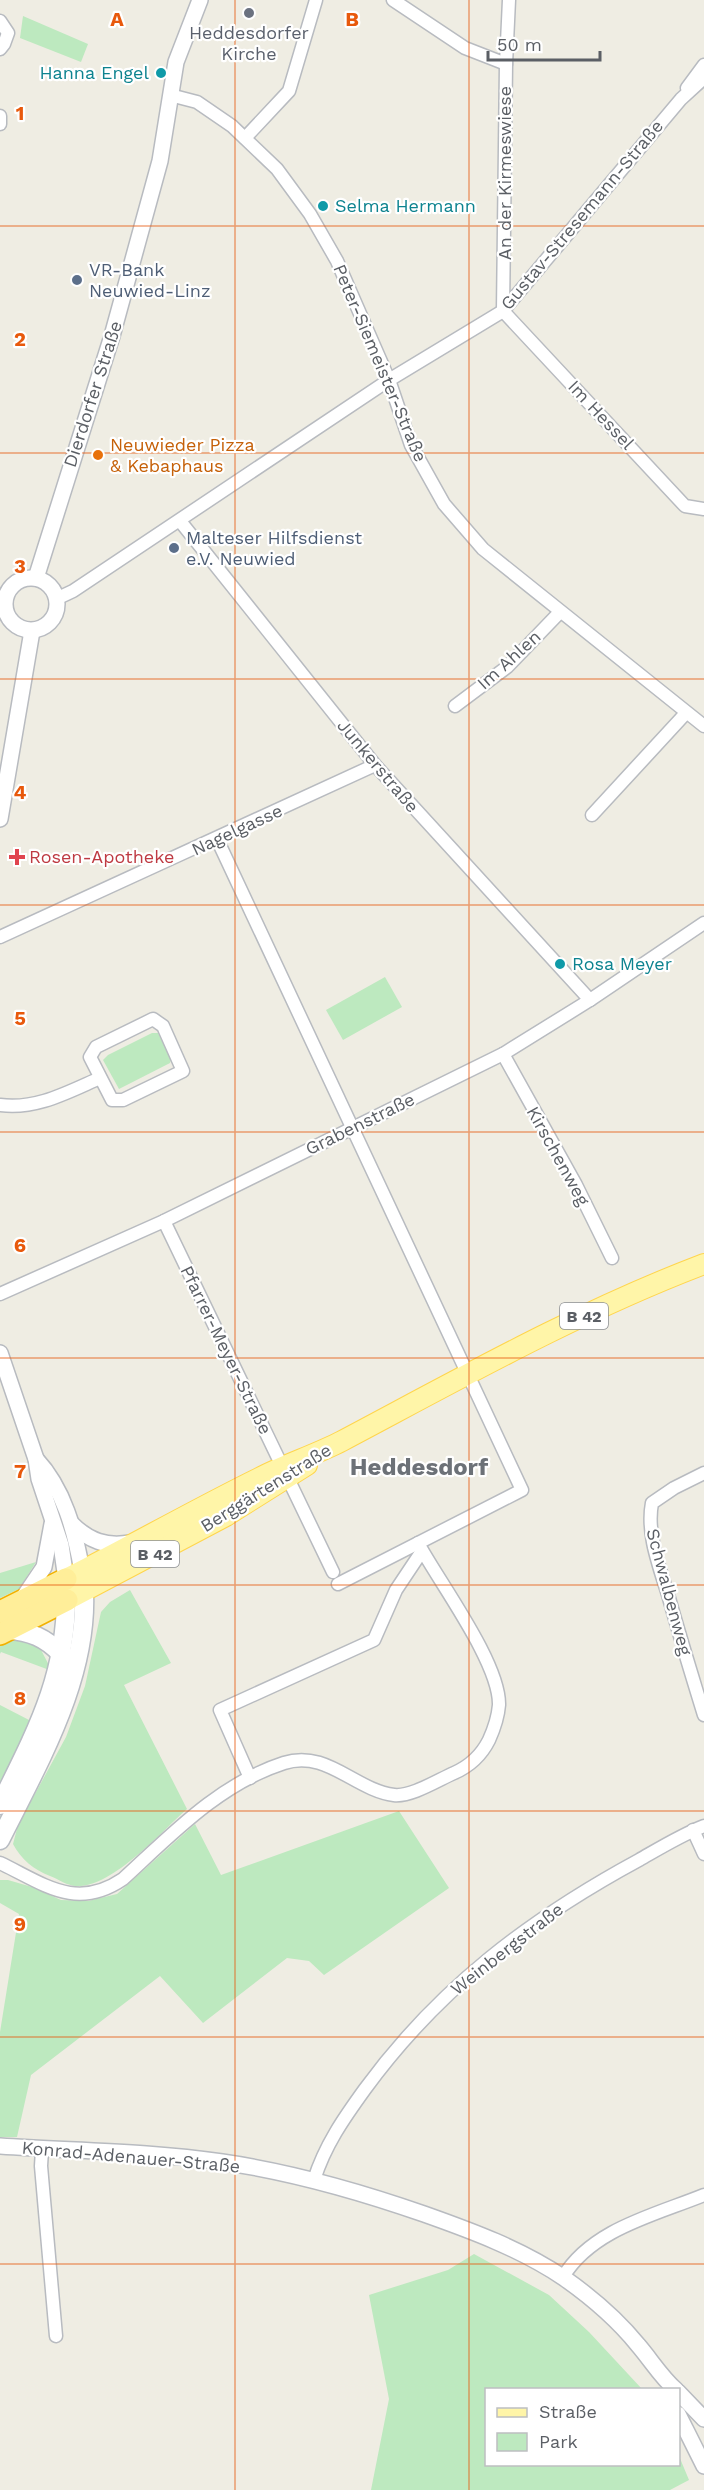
<svg xmlns="http://www.w3.org/2000/svg" width="704" height="2490" viewBox="0 0 704 2490" font-family="'Work Sans',sans-serif">
	<style>
		.green { fill: #bde9bf }
		.lines { fill: none; stroke-linecap: round; stroke-linejoin: round }
		.minor-casing { stroke: #b8bbc0; stroke-width: 15 }
		.tertiary-casing { stroke: #b8bbc0; stroke-width: 18 }
		.secondary-casing { stroke: #b8bcc3; stroke-width: 21 }
		.primary-casing { stroke: #ffd54c; stroke-width: 22 }
		.trunk-casing { stroke: #f2b100; stroke-width: 24 }
		.minor { stroke: #fff; stroke-width: 12 }
		.tertiary { stroke: #fff; stroke-width: 15 }
		.secondary { stroke: #fff; stroke-width: 18 }
		.primary { stroke: #fff5a8; stroke-width: 20 }
		.trunk { stroke: #fe9; stroke-width: 21 }
		.grid { fill: none; stroke: #e8590c; stroke-width: 1.5; stroke-opacity: 0.55 }
		.worship-dot { fill: #6b7280; stroke: #fff; stroke-width: 2 }
		.culture-dot { fill: #0f9aa8; stroke: #fff; stroke-width: 2 }
		.service-dot { fill: #5c6f8a; stroke: #fff; stroke-width: 2 }
		.food-dot { fill: #e8710a; stroke: #fff; stroke-width: 2 }
		.health-dot { fill: #e0444e; stroke: #fff; stroke-width: 2 }
		.labels { text-anchor: middle; stroke-width: 4.5; stroke-linejoin: round; paint-order: stroke }
		.shield { fill: #fff; stroke: #8c8f93; stroke-width: 1.5 }
		.shield-label { font-size: 16px; font-weight: bold; fill: #5b5f65 }
		.worship-label { font-size: 18px; fill: #5b616d; stroke: #fff }
		.culture-label { font-size: 18px; fill: #0d838f; stroke: #fff; text-anchor: start }
		.street-label { font-size: 18px; fill: #5b5f65; stroke: #fff }
		.service-label { font-size: 18px; fill: #4e5e75; stroke: #fff; text-anchor: start }
		.food-label { font-size: 18px; fill: #c56008; stroke: #fff; text-anchor: start }
		.health-label { font-size: 18px; fill: #be3a42; stroke: #fff; text-anchor: start }
		.district-label { font-size: 24px; font-weight: bold; fill: #6c7177; stroke: #fff }
		.grid-label { font-size: 20px; text-anchor: middle; font-weight: bold; fill: #e8590c; stroke: #fff; stroke-width: 4.5; stroke-linejoin: round; paint-order: stroke }
	</style>
	<rect width="100%" height="100%" fill="#efede3"/>
	<g class="green">
		<polygon points="23,16 88,44 81,62 20,38"/>
		<polygon points="385,977 402,1007 343,1040 326,1010"/>
		<polygon points="152,1033 158,1033 171,1059 170,1063 119,1089 103,1060 108,1055"/>
		<polygon points="36,1562 19,1589 0,1598 0,1573"/>
		<path d="M130,1590L171,1663L124,1685L187,1809C161,1832 112,1888 76,1886C68,1886 58,1879 50,1876C34,1870 21,1859 13,1844L18,1825L66,1737L85,1686L101,1612L110,1602Z"/>
		<polygon points="14,1636 40,1648 52,1671 1,1652 0,1654 0,1644"/>
		<polygon points="0,1705 31,1721 0,1785"/>
		<polygon points="399,1811 449,1888 324,1975 309,1961 287,1958 203,2023 160,1976 31,2075 17,2137 0,2137 0,2032 19,1914 0,1903 0,1880 8,1880 32,1887 61,1900 88,1901 117,1894 195,1824 221,1875"/>
		<polygon points="474,2254 549,2295 589,2332 642,2389 486,2390 486,2464 678,2464 679,2456 689,2480 670,2490 371,2490 389,2399 369,2295 448,2270"/>
	</g>
	<g class="lines">
		<defs>
			<g id="minor">
				<polyline points="393,0 465,48 506,64"/>
				<polyline points="509,0 506,64 503,311 685,506 704,509"/>
				<polyline points="0,21 8,33 4,44 0,49"/>
				<polyline points="687,88 704,65"/>
				<polyline points="170,95 197,102 232,126 277,169 310,214 337,261 389,380 411,445 444,504 483,549 704,726"/>
				<polyline points="0,116 0,124"/>
				<polyline points="245,138 289,91 316,0"/>
				<polyline points="180,521 375,765 590,1000"/>
				<polyline points="56,599 73,591 389,380 503,311 681,99 704,78"/>
				<polyline points="0,604 4,603"/>
				<polyline points="455,706 507,667 560,612"/>
				<polyline points="592,815 686,713"/>
				<polyline points="217,839 522,1490 338,1584"/>
				<polyline points="0,937 375,765"/>
				<polygon points="153,1019 163,1026 183,1071 123,1100 112,1100 90,1057 96,1047"/>
				<polyline points="503,1054 576,1185 612,1258"/>
				<path d="M0,1105C36,1110 68,1092 100,1078"/>
				<polyline points="164,1221 333,1572"/>
				<polyline points="0,1294 164,1221 503,1054 590,1000 704,923"/>
				<path d="M704,1473L674,1488L652,1503C646,1534 660,1568 669,1598C680,1637 692,1676 704,1715"/>
				<polyline points="250,1778 220,1710 374,1640 396,1590 422,1551"/>
				<polyline points="693,1830 704,1854"/>
				<path d="M0,1863C44,1884 76,1911 123,1879C171,1835 219,1784 284,1763C326,1749 355,1790 394,1795C411,1797 438,1780 454,1773C470,1766 481,1756 489,1740C494,1729 498,1717 499,1705C500,1663 439,1582 418,1543"/>
				<polyline points="42,2150 41,2166 56,2336"/>
				<path d="M314,2180C325,2145 344,2118 365,2089C439,1988 530,1919 639,1860C660,1848 681,1835 704,1826"/>
				<path d="M563,2277C592,2229 655,2215 704,2195"/>
			</g>
			<g id="tertiary">
				<circle cx="31" cy="604" r="26"/>
				<polyline points="36,578 112,336 160,161 176,62 200,0"/>
				<polyline points="0,819 32,631"/>
				<polyline points="0,1353 36,1459 39,1479 61,1545 66,1579"/>
				<path d="M36,1459C64,1489 75,1531 82,1571"/>
				<path d="M72,1524C89,1541 106,1547 130,1543"/>
				<polyline points="23,1598 44,1567 52,1524"/>
				<path d="M0,2146C74,2151 149,2151 222,2162C291,2172 358,2191 424,2214C472,2231 521,2249 564,2278C591,2297 617,2319 638,2345C651,2360 661,2377 676,2390"/>
				<polyline points="678,2392 704,2419"/>
				<polyline points="678,2414 704,2466"/>
			</g>
			<g id="secondary">
				<path d="M8,1630C30,1631 46,1638 61,1654"/>
				<path d="M0,1805C36,1732 68,1674 66,1590"/>
				<path d="M0,1840C40,1760 93,1670 83,1579"/>
			</g>
			<g id="primary">
				<path d="M66,1579C131,1546 194,1510 259,1478C286,1464 315,1455 342,1441C461,1378 578,1312 704,1264"/>
				<polyline points="67,1600 226,1516 307,1465"/>
			</g>
			<g id="trunk">
				<polyline points="0,1612 66,1579"/>
				<polyline points="0,1634 67,1600"/>
			</g>
		</defs>
		<use href="#minor" class="minor-casing"/>
		<use href="#tertiary" class="tertiary-casing"/>
		<use href="#secondary" class="secondary-casing"/>
		<use href="#primary" class="primary-casing"/>
		<use href="#trunk" class="trunk-casing"/>
		<use href="#minor" class="minor"/>
		<use href="#tertiary" class="tertiary"/>
		<use href="#secondary" class="secondary"/>
		<use href="#primary" class="primary"/>
		<use href="#trunk" class="trunk"/>
	</g>
	<path class="grid" d="M235,0V2490M469,0V2490M0,226H704M0,453H704M0,679H704M0,905H704M0,1132H704M0,1358H704M0,1585H704M0,1811H704M0,2037H704M0,2264H704"/>
	<circle class="worship-dot" cx="249" cy="13" r="6"/>
	<g class="culture-dot">
		<circle cx="161" cy="73" r="6"/>
		<circle cx="323" cy="206" r="6"/>
		<circle cx="560" cy="964" r="6"/>
	</g>
	<g class="service-dot">
		<circle cx="77" cy="280" r="6"/>
		<circle cx="174" cy="548" r="6"/>
	</g>
	<circle class="food-dot" cx="98" cy="455" r="6"/>
	<path class="health-dot" d="M14 848h6v6h6v6h-6v6h-6v-6h-6v-6h6z"/>
	<g class="labels">
		<g class="shield">
			<rect x="560" y="1303" width="48" height="26" rx="4.5"/>
			<rect x="131" y="1541" width="48" height="26" rx="4.5"/>
		</g>
		<g class="shield-label">
			<text x="584" y="1322">B 42</text>
			<text x="155" y="1560">B 42</text>
		</g>
		<g class="worship-label">
			<text x="249" y="39">Heddesdorfer<tspan x="249" dy="21">Kirche</tspan></text>
		</g>
		<g class="culture-label">
			<text x="149" y="79" text-anchor="end">Hanna Engel</text>
			<text x="335" y="212">Selma Hermann</text>
			<text x="572" y="970">Rosa Meyer</text>
		</g>
		<g class="street-label">
			<text transform="translate(505 173) rotate(-90)" y="6">An der Kirmeswiese</text>
			<text transform="translate(582 215) rotate(-50)" y="6">Gustav-Stresemann-Straße</text>
			<text transform="translate(380 363) rotate(67)" y="6">Peter-Siemeister-Straße</text>
			<text transform="translate(93 394) rotate(-72)" y="6">Dierdorfer Straße</text>
			<text transform="translate(601 415) rotate(47)" y="6">Im Hessel</text>
			<text transform="translate(509 660) rotate(-42)" y="6">Im Ahlen</text>
			<text transform="translate(378 766) rotate(50)" y="6">Junkerstraße</text>
			<text transform="translate(237 830) rotate(-25)" y="6">Nagelgasse</text>
			<text transform="translate(360 1124) rotate(-26)" y="6">Grabenstraße</text>
			<text transform="translate(558 1156) rotate(61)" y="6">Kirschenweg</text>
			<text transform="translate(226 1350) rotate(64)" y="6">Pfarrer-Meyer-Straße</text>
			<text transform="translate(266 1488) rotate(-32)" y="6">Berggärtenstraße</text>
			<text transform="translate(669 1592) rotate(75)" y="6">Schwalbenweg</text>
			<text transform="translate(507 1949) rotate(-38)" y="6">Weinbergstraße</text>
			<text transform="translate(131 2157) rotate(5)" y="6">Konrad-Adenauer-Straße</text>
		</g>
		<g class="service-label">
			<text x="89" y="276">VR-Bank<tspan x="89" dy="21">Neuwied-Linz</tspan></text>
			<text x="186" y="544">Malteser Hilfsdienst<tspan x="186" dy="21">e.V. Neuwied</tspan></text>
		</g>
		<g class="food-label">
			<text x="110" y="451">Neuwieder Pizza<tspan x="110" dy="21">&amp; Kebaphaus</tspan></text>
		</g>
		<g class="health-label">
			<text x="29" y="863">Rosen-Apotheke</text>
		</g>
		<g class="district-label">
			<text x="419" y="1475">Heddesdorf</text>
		</g>
	</g>
	<g class="grid-label">
		<text x="117" y="26">A</text>
		<text x="352" y="26">B</text>
		<text x="20" y="120">1</text>
		<text x="20" y="346">2</text>
		<text x="20" y="573">3</text>
		<text x="20" y="799">4</text>
		<text x="20" y="1025">5</text>
		<text x="20" y="1252">6</text>
		<text x="20" y="1478">7</text>
		<text x="20" y="1705">8</text>
		<text x="20" y="1931">9</text>
	</g>
	<rect x="485" y="2388" width="195" height="78" fill="#ffffff" stroke="#bdbfc1" stroke-width="1.5"/>
	<rect x="497" y="2408" width="30" height="9" fill="#fff5a8" stroke="#bdbfc1" stroke-width="1.5"/>
	<text x="539" y="2418" font-size="18" fill="#5b5f65">Straße</text>
	<rect x="497" y="2433" width="30" height="18" fill="#bde9bf" stroke="#bdbfc1" stroke-width="1.5"/>
	<text x="539" y="2448" font-size="18" fill="#5b5f65">Park</text>
	<path d="M488 51v9h112v-9" fill="none" stroke="#5b5f65" stroke-width="3"/>
	<text x="497" y="51" font-size="18" fill="#5b5f65" stroke="#ffffff" stroke-width="4.5" paint-order="stroke">50 m</text>
</svg>
